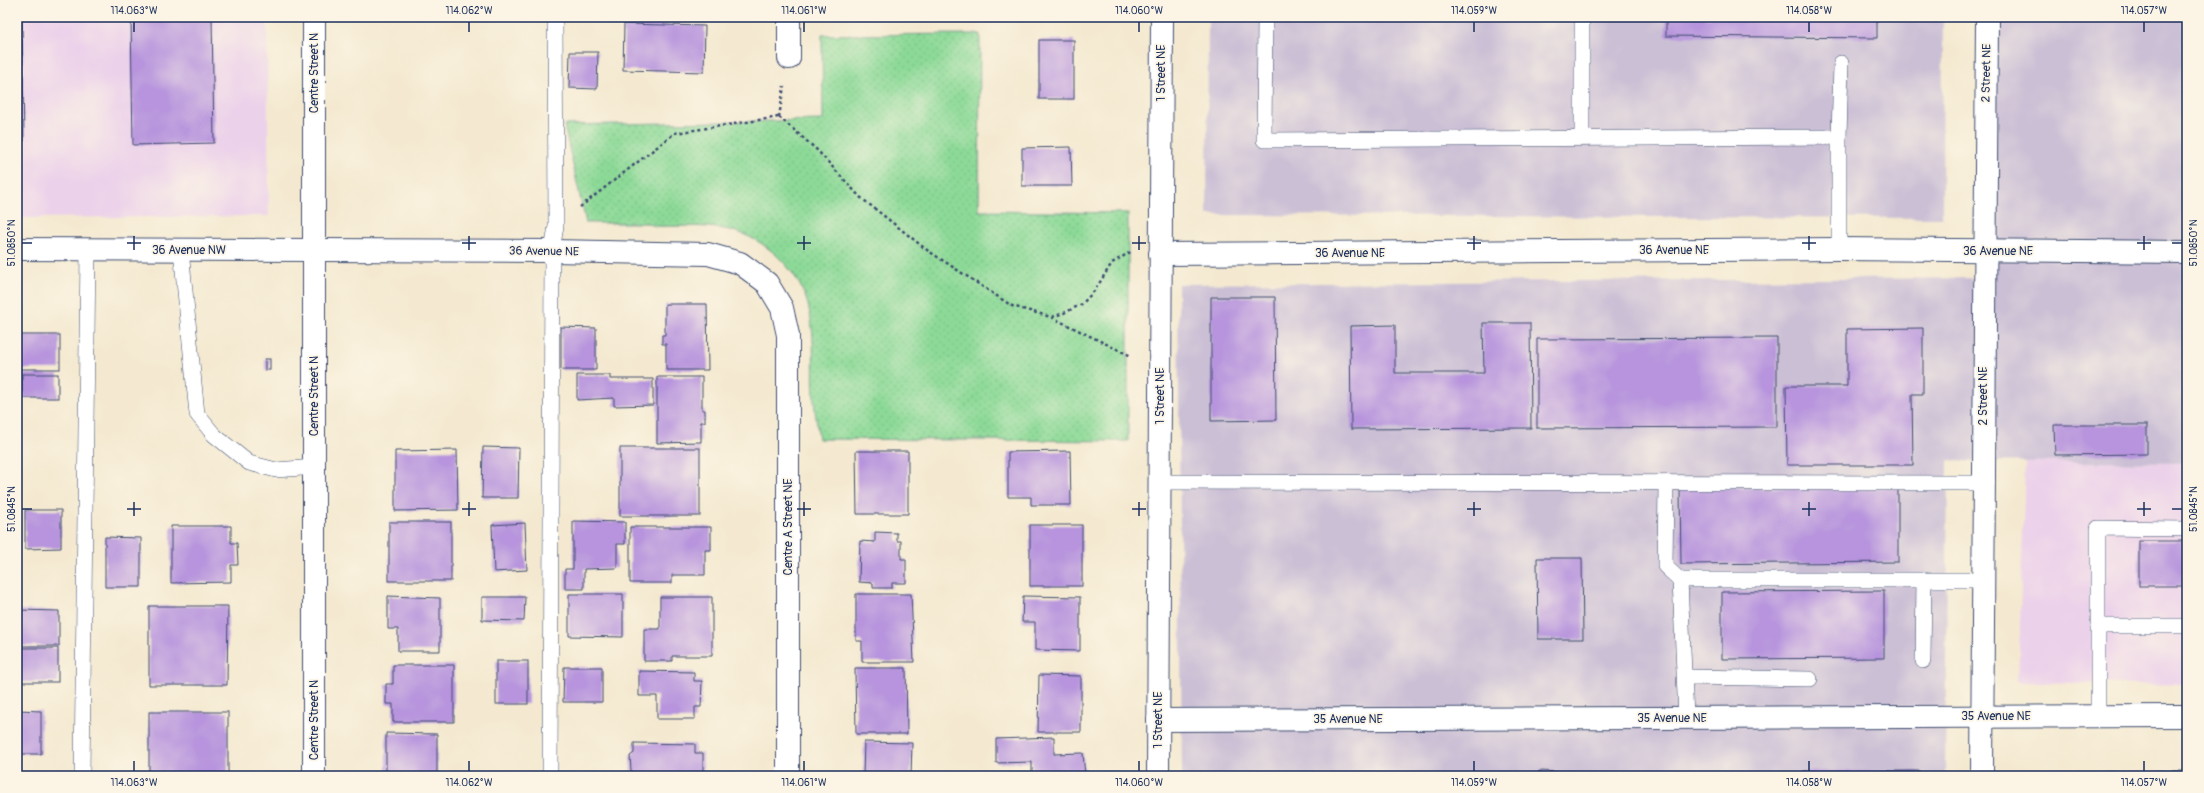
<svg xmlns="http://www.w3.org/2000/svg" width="2204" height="793" viewBox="0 0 2204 793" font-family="Pangolin,sans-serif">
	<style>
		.built { fill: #ecd1ea }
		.industrial { fill: #cbbfd5 }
		.park { fill: url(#park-dots); stroke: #54847b }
		.building { fill: #b794dd }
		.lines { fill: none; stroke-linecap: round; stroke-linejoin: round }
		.lane-casing { stroke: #3c4b6f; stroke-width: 16 }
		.street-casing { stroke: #3c4b6f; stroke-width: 24 }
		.secondary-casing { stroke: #3c4b6f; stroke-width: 24 }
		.path { stroke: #3c4b6f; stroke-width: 2.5; stroke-dasharray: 3 3; stroke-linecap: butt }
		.lane { stroke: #fff; stroke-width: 15 }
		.street { stroke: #fff; stroke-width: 22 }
		.secondary { stroke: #fff; stroke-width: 22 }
		.ticks { fill: none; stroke: #1b2f5e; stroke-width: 1.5 }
		.labels { text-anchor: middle; stroke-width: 3.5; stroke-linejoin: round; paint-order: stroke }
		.street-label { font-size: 12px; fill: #1b2f5e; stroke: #fcf5e5 }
		.neatline { fill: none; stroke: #1b2f5e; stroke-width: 1.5 }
		.ticks-label { font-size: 10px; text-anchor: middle; fill: #1b2f5e }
	</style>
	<defs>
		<pattern id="park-dots" width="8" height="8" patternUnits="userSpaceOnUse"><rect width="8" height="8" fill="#8dda98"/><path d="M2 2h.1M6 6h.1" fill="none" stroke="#79bb85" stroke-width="1.8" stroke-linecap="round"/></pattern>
	</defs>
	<rect width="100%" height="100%" fill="#fcf5e5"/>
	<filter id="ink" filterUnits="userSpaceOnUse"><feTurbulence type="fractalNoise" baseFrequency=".025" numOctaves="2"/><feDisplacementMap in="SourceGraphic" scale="8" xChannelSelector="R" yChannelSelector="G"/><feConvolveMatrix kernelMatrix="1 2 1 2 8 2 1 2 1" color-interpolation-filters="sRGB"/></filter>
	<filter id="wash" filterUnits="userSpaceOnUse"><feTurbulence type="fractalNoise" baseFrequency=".012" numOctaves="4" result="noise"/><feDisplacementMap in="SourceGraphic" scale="16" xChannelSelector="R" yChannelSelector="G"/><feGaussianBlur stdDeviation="0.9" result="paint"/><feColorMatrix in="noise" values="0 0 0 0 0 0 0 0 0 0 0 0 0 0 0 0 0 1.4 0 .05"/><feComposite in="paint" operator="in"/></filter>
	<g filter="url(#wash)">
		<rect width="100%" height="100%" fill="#f4e9d0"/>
		<g class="built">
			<polygon points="17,17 267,17 269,216 17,218"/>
			<polygon points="2025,461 2187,463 2187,685 2018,682"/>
		</g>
		<g class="industrial">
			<polygon points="1208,17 1943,17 1942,218 1207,215"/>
			<polygon points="1980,17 2187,17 2187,463 1948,461 1945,776 1182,776 1178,284 1980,278"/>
		</g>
		<path class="park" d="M980,34L979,211L1128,213V441L819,439C817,426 815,413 814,400C812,370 816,339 809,309C802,275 770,242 737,232C711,224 681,227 655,226L648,223H586L564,125L823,120L822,35Z"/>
		<g id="blocks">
			<g class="building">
				<polygon points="17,17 22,17 24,141 17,141"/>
				<polygon points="131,17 212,17 214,143 133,145"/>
				<polygon points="1666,17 1877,17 1877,38 1666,36"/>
				<polygon points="624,24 705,26 704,72 623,70"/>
				<rect x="1039" y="40" width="35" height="59"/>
				<polygon points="570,52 598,52 597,89 569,88"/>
				<polygon points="1071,147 1072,186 1022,186 1022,148"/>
				<polygon points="1211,297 1275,297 1276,420 1211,421"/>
				<polygon points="665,304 707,304 708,370 666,370 666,344 662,344 662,335 665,335"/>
				<polygon points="1483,323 1530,323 1531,428 1351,429 1350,326 1395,325 1395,373 1484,373"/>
				<polygon points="561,327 596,328 596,370 561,370"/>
				<polygon points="1923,328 1923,394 1912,394 1913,465 1787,465 1786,386 1847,386 1847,329"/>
				<rect x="17" y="335" width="43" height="34"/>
				<polygon points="1777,338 1777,427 1537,428 1537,339"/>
				<rect x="265" y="359" width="5" height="11"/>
				<rect x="22" y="374" width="36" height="24"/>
				<polygon points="577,375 610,375 610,379 653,379 653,405 614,406 614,398 577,400"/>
				<polygon points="657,377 702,377 702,410 705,410 705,422 701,422 701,442 657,443"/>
				<polygon points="2054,425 2147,425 2147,454 2055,455"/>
				<polygon points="483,447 519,448 518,498 482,498"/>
				<rect x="620" y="448" width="80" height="68"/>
				<polygon points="457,450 458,510 395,511 395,451"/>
				<polygon points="856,451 908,451 908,514 857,514"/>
				<polygon points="1070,451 1071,505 1031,505 1031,497 1008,497 1008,452"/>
				<polygon points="1898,488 1898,562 1681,564 1680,489"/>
				<polygon points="25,510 61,510 61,548 25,549"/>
				<polygon points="573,521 625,522 625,544 617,544 617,568 584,569 584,589 565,589 565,569 573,569"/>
				<rect x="389" y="522" width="62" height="59"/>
				<polygon points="525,523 527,570 494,572 492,525"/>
				<rect x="1030" y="525" width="52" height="61"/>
				<polygon points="171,526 231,526 231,543 237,543 238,565 231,565 231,582 171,583"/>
				<polygon points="630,527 711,527 711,550 705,550 705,575 672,575 672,583 630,583"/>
				<polygon points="875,532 897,533 897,541 901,541 901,559 906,559 906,583 892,583 892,588 873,588 873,583 859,582 860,541 875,542"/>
				<polygon points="105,537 141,538 141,587 105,587"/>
				<rect x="2139" y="541" width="48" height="45"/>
				<polygon points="1537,558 1582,558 1583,639 1538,639"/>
				<polygon points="1884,591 1884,658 1722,659 1722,592"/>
				<polygon points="569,594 623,594 623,637 569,636"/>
				<polygon points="856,594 911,594 914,662 862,662 862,641 856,641"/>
				<polygon points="388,596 440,598 440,651 398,651 398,629 388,629"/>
				<polygon points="1023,596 1080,597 1080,651 1035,650 1035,622 1022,622"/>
				<polygon points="482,597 525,597 524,621 482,620"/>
				<polygon points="660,597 712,597 712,656 672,656 672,661 644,661 644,629 660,629"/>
				<polygon points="149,606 228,606 227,685 149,685"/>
				<polygon points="17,610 59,611 59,646 17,646"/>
				<rect x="19" y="648" width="39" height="34"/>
				<rect x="496" y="661" width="32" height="43"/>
				<polygon points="393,665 454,665 454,722 393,722 393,704 386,704 386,684 393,684"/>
				<polygon points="564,667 602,667 602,702 563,702"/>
				<polygon points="855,668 906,668 907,734 856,734"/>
				<polygon points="639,671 694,672 694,681 702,681 701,707 695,707 695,719 657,719 657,696 639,696"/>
				<polygon points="1039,675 1081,676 1081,732 1038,732"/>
				<polygon points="17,710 41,711 41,754 17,754"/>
				<rect x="149" y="712" width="79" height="64"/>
				<polygon points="386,733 437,734 437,776 386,776"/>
				<polygon points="1054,737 1054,754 1083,753 1085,776 1032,776 1032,762 996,763 996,739"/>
				<polygon points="864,742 912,743 911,776 863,776"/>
				<polygon points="634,743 695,744 695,753 703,753 703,776 635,776 631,770 630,756 634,753"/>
				<polygon points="1539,771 1578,773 1578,776 1539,776"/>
				<rect x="1804" y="771" width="115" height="5"/>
				<polygon points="2077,771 2154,773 2154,771 2187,771 2187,776 2057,776 2057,773 2077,773"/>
			</g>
		</g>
	</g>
	<g filter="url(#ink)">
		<use href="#blocks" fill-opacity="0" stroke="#3c4b6f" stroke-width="1"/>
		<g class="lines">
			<defs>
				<g id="lane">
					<polyline points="1265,17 1264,140 1839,137 1839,249"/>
					<polyline points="1839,137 1841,63"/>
					<polyline points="1582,138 1582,17"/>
					<polyline points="181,250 197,414 214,435 249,463 276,470 315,467"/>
					<polyline points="1159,482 1983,483"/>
					<polyline points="1666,483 1665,566 1680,580"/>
					<polyline points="2098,626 2098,528 2187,529"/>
					<polyline points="1923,661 1924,580"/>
					<polyline points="1685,677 1810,679"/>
					<polyline points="2098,716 2098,626 2187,626"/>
					<polyline points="1686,718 1680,580 1982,580"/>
					<polyline points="82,776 88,250"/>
					<polyline points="550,776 552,251 556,226 555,17"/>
				</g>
				<g id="street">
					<polyline points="789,17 789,58"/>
					<polyline points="17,249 552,251 708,254 740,263 767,283 782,308 788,335 788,776"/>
					<polyline points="1160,254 1839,249 2187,252"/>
					<polyline points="1158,720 2187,716"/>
					<polyline points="1158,776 1162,17"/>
					<polyline points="1982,776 1987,17"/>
				</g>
				<polyline id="secondary" points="314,776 314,17"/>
			</defs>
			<use href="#lane" class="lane-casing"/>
			<use href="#street" class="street-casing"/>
			<use href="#secondary" class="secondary-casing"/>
			<g class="path">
				<polyline points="779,117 817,150 860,197 927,250 1012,306 1051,317 1131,356"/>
				<polyline points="779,117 784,86"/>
				<polyline points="580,207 675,133 779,117"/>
				<polyline points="1052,317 1064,313 1082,304 1095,290 1112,263 1132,251"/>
			</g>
			<use href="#lane" class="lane"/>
			<use href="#street" class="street"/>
			<use href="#secondary" class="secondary"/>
		</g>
	</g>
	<path class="ticks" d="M134,22V32M469,22V32M804,22V32M1139,22V32M1474,22V32M1809,22V32M2144,22V32M134,236V250M469,236V250M804,236V250M1139,236V250M1474,236V250M1809,236V250M2144,236V250M22,243H32M127,243H141M462,243H476M797,243H811M1132,243H1146M1467,243H1481M1802,243H1816M2137,243H2151M2172,243H2182M134,502V516M469,502V516M804,502V516M1139,502V516M1474,502V516M1809,502V516M2144,502V516M22,509H32M127,509H141M462,509H476M797,509H811M1132,509H1146M1467,509H1481M1802,509H1816M2137,509H2151M2172,509H2182M134,761V771M469,761V771M804,761V771M1139,761V771M1474,761V771M1809,761V771M2144,761V771"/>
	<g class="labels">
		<g class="street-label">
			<text transform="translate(314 73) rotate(-90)" y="4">Centre Street N</text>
			<text transform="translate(1161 73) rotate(-90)" y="4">1 Street NE</text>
			<text transform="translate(1986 73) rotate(-89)" y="4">2 Street NE</text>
			<text x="189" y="254">36 Avenue NW</text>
			<text x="1674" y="254">36 Avenue NE</text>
			<text transform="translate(544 251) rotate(1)" y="4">36 Avenue NE</text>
			<text x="1998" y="255">36 Avenue NE</text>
			<text x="1350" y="257">36 Avenue NE</text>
			<text transform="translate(314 396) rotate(-90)" y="4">Centre Street N</text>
			<text transform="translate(1160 396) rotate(-90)" y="4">1 Street NE</text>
			<text transform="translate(1983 396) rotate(-90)" y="4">2 Street NE</text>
			<text transform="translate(788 527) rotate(-90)" y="4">Centre A Street NE</text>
			<text x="1996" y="720">35 Avenue NE</text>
			<text x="1672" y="722">35 Avenue NE</text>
			<text x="1348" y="723">35 Avenue NE</text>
			<text transform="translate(314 720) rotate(-90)" y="4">Centre Street N</text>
			<text transform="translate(1158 720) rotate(-90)" y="4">1 Street NE</text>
		</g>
	</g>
	<rect width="2204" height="793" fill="none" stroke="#fcf5e5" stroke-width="44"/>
	<rect x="22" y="22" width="2160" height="749" class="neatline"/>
	<g class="ticks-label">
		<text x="134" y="14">114.063°W</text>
		<text x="469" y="14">114.062°W</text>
		<text x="804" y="14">114.061°W</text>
		<text x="1139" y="14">114.060°W</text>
		<text x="1474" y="14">114.059°W</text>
		<text x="1809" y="14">114.058°W</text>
		<text x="2144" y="14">114.057°W</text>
		<text transform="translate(11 243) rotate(-90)" y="4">51.0850°N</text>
		<text transform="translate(2193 243) rotate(-90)" y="4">51.0850°N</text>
		<text transform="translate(11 509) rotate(-90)" y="4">51.0845°N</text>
		<text transform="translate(2193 509) rotate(-90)" y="4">51.0845°N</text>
		<text x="134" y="786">114.063°W</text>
		<text x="469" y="786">114.062°W</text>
		<text x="804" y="786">114.061°W</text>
		<text x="1139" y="786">114.060°W</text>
		<text x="1474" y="786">114.059°W</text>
		<text x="1809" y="786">114.058°W</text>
		<text x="2144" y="786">114.057°W</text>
	</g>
</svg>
